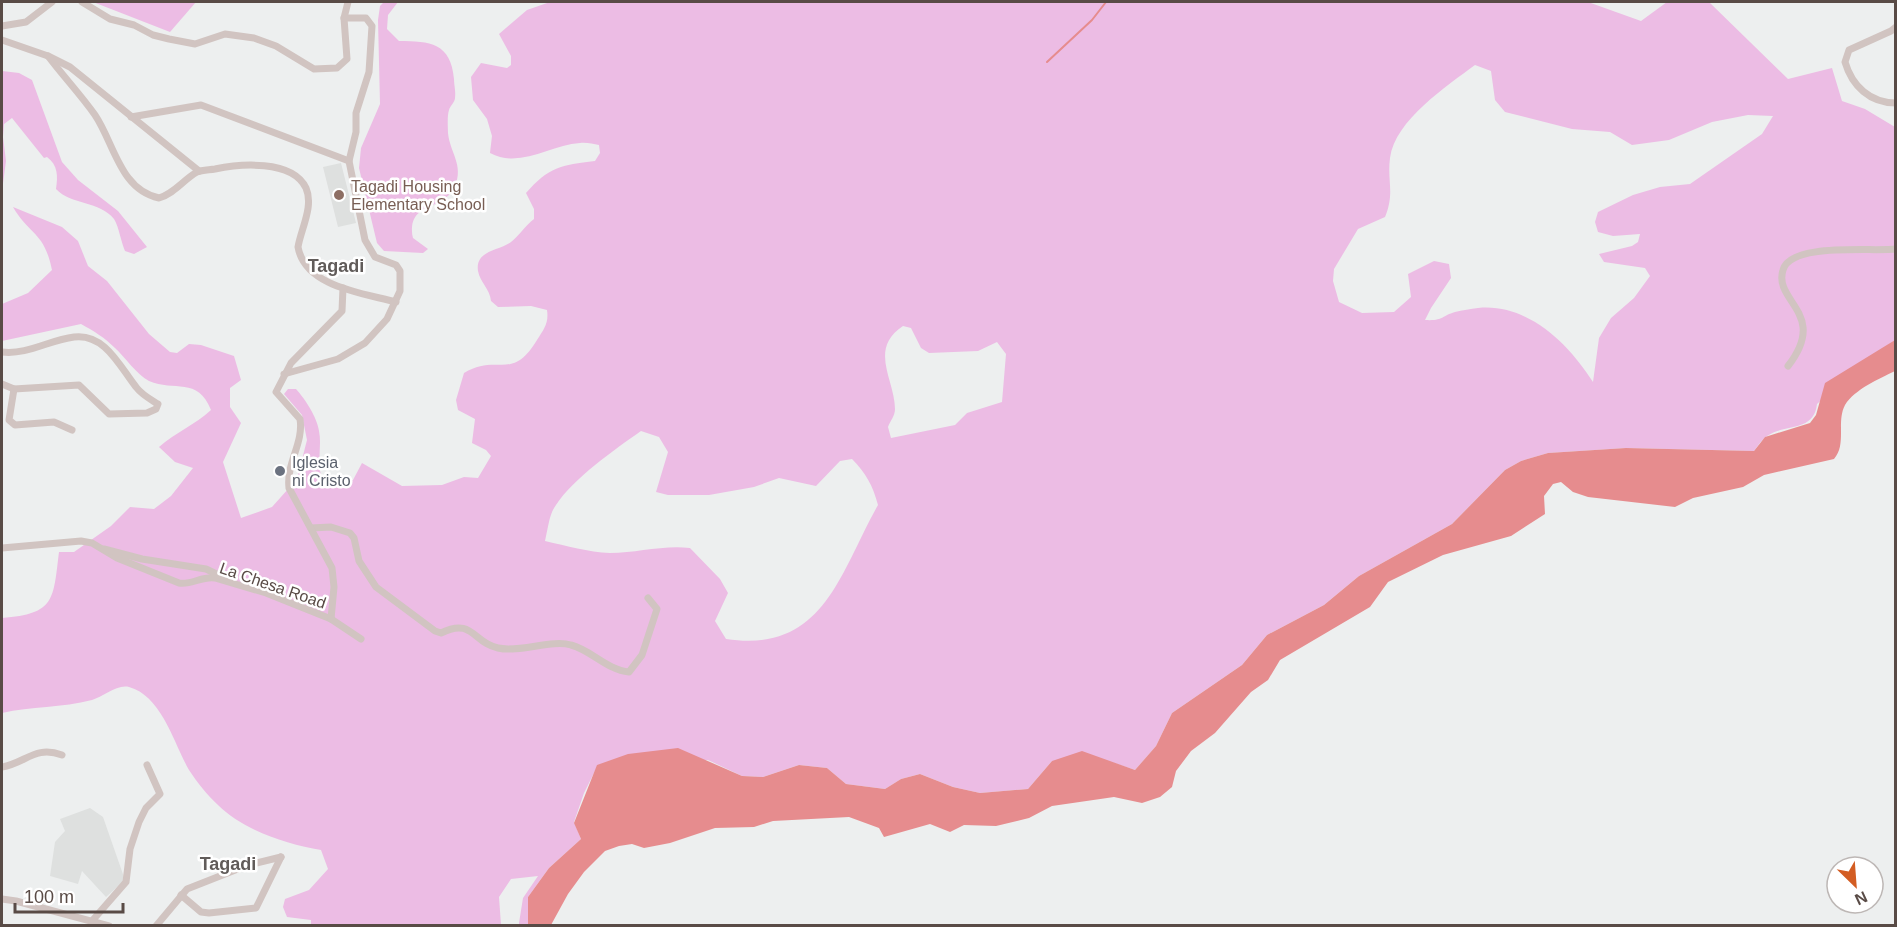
<svg xmlns="http://www.w3.org/2000/svg" width="1897" height="927" viewBox="0 0 1897 927" font-family="Arial,sans-serif">
	<style>
		.education { fill: #dee0df }
		.green { fill: #ecbce4; fill-rule: evenodd }
		.water { fill: #e68c8e }
		.lines { fill: none; stroke-linecap: round; stroke-linejoin: round }
		.stream { stroke: #e68c8e; stroke-width: 2 }
		.street { stroke: #d1c4c1; stroke-width: 7 }
		.education-dot { fill: #8d6e63; stroke: #fff; stroke-width: 2 }
		.worship-dot { fill: #6b7280; stroke: #fff; stroke-width: 2 }
		.labels { text-anchor: middle; stroke-width: 5; stroke-linejoin: round; paint-order: stroke }
		.education-label { font-size: 16px; fill: #785e54; stroke: #fff; text-anchor: start }
		.worship-label { font-size: 16px; fill: #5b616d; stroke: #fff; text-anchor: start }
		.street-label { font-size: 16px; fill: #594b46; stroke: #fff }
		.neighbourhood-label { font-size: 18px; font-weight: bold; fill: #615c5a; stroke: #fff }
	</style>
	<rect width="100%" height="100%" fill="#edefef"/>
	<g class="education">
		<polygon points="341,163 356,223 338,227 323,167"/>
		<polygon points="90,808 103,817 125,880 106,897 82,871 78,884 50,876 55,842 65,831 60,819"/>
	</g>
	<g class="green">
		<polygon points="93,2 196,2 170,32"/>
		<path d="M384,2H398L388,15L387,29L399,41C430,41 451,43 454,79C454,85 456,92 455,98C455,102 450,106 449,110C447,116 448,127 448,133C450,153 464,165 455,186C443,213 406,200 413,238L428,249L423,253L384,251L377,243L359,168L361,148L380,104L378,20L380,6Z"/>
		<path d="M550,2H1588L1641,21L1667,2H1709L1788,79L1832,68L1842,101L1865,109L1895,127V340L1866,360L1817,404C1814,432 1787,423 1767,436C1762,439 1758,446 1754,451L1626,448L1548,453L1521,461L1505,470L1452,524L1359,576L1324,605L1267,635L1242,665L1172,713L1156,746L1135,770L1111,762L1052,761L1028,789L980,793L953,787L920,774L901,779L885,789L846,784L827,768L799,765L763,777L742,776L708,760L598,765L584,793L574,822L581,839L549,868L528,897V925H519V923L523,898L538,876L511,879L499,897L501,925L311,926V920L287,917L283,907L285,899L309,890L328,869L321,850C286,844 243,830 218,805C207,795 197,782 189,770C174,744 162,696 129,687C117,684 103,697 92,700C62,708 31,706 2,713V618C56,614 53,599 59,552H74L111,526L130,507L154,509L171,496L193,468L175,462L159,447C176,432 195,425 211,410C198,376 174,392 149,381C136,374 126,358 115,348C105,338 94,331 81,324L2,341V304L28,293L52,270C44,231 30,236 13,207L62,227L78,241L88,266L107,281L149,334L170,352L177,353L189,344L201,345L234,356L241,380L230,388V407L241,423L223,462L241,518L272,507L297,479L307,440L302,415L284,394L288,389H296C305,399 317,417 319,431C322,446 317,460 321,475L331,482L353,480L362,463L402,486L442,485L464,477L478,478L491,456L486,450L472,443L475,419L458,410L456,400L464,373C498,352 511,383 537,340C544,329 549,323 547,310L531,306L498,307L491,301C490,289 480,282 478,271C475,250 499,251 511,242C517,238 526,225 534,219V209L526,193C549,167 561,165 595,161L600,153L599,145C593,144 586,142 580,143C550,145 520,169 490,153L492,136L487,119L473,100L471,77L481,63L507,68L511,65V56L499,34L527,10ZM1475,65L1491,71L1495,100L1505,112L1572,129L1610,132L1632,145L1669,140L1712,122L1748,115L1773,116L1762,134L1690,184L1660,187L1633,195L1598,212L1595,222L1598,232L1613,236L1640,234L1638,242L1632,246L1599,254L1604,262L1645,268L1650,276L1634,298L1611,318L1599,338L1593,382C1569,344 1528,303 1478,308C1471,309 1462,310 1455,312C1441,316 1444,321 1425,320L1431,308L1451,278L1449,264L1434,261L1408,274L1411,297L1394,312L1362,313L1339,302L1333,281L1334,269L1358,229L1385,217C1395,193 1387,181 1390,158C1395,120 1447,86 1475,65ZM903,326L911,328L921,348L929,353L978,351L997,342L1006,354L1002,402L967,413L955,425L891,438L888,427C890,421 895,416 895,409C895,380 868,349 903,326ZM641,431L659,437L668,452L656,492L668,495H709L754,487L779,478L816,486L840,461L852,459C866,473 873,486 878,505C840,572 824,654 726,639L715,621L728,593L720,579L690,548C662,545 637,553 610,553C588,552 567,546 545,541C548,529 549,514 556,505C574,478 614,450 641,431Z"/>
		<path d="M2,71L19,73L32,80L62,162L78,180L118,211L147,247L134,254L125,251C121,242 119,227 114,219C100,201 71,205 56,189C58,176 58,165 47,157L44,158L12,118L4,124L3,137L6,161L2,191Z"/>
	</g>
	<path class="water" d="M1895,340V371C1879,379 1855,389 1845,405C1836,422 1847,444 1834,459L1764,475L1743,487L1693,498L1675,507L1588,497L1573,492L1561,482L1553,484L1544,496L1545,514L1511,536L1443,555L1388,582L1370,607L1280,660L1268,680L1251,692L1215,733L1191,751L1176,771L1172,787L1160,797L1142,803L1114,797L1052,806L1029,818L996,826L964,825L950,832L930,824L884,837L879,828L849,817L773,821L754,827L715,828L670,843L644,848L632,844L619,846L605,851L584,872L568,894L551,925H528V897L549,868L581,839L574,823L597,765L628,754L678,748L742,776L763,777L799,765L827,768L846,784L885,789L901,779L920,774L953,787L980,793L1028,789L1052,761L1082,751L1135,770L1156,746L1172,713L1242,665L1267,635L1324,605L1359,576L1452,524L1505,470L1521,461L1548,453L1626,448L1754,451L1765,437L1810,423L1816,415L1825,383Z"/>
	<g class="lines">
		<polyline class="stream" points="1047,62 1092,20 1106,2"/>
		<g class="street">
			<polyline points="82,2 110,19 134,25 153,35 169,39 195,44 225,34 254,38 276,46 314,69 337,68 347,59 344,18 348,2"/>
			<polyline points="2,26 26,22 52,2"/>
			<path d="M1896,27L1891,31L1849,50L1845,62C1852,86 1870,103 1896,103"/>
			<polyline points="2,40 48,56 70,67 199,171"/>
			<path d="M48,56C63,76 81,95 95,115C114,143 120,190 159,198C175,193 183,180 197,172C202,170 209,170 215,169C239,164 292,159 306,188C314,206 301,229 298,247C305,287 363,293 396,302"/>
			<polyline points="131,117 201,105 349,161"/>
			<path d="M2,352C28,355 49,340 74,337C105,333 120,367 136,387C142,395 150,399 158,404L156,409L147,413L109,414L79,385L14,389L2,384"/>
			<path d="M1788,366C1829,313 1773,302 1783,270C1791,242 1872,252 1896,249"/>
			<polyline points="284,374 338,359 365,343 387,319 400,291 400,271 396,265 375,257 365,240 349,161 356,132 356,113 369,72 372,26 366,18 344,18"/>
			<polyline points="14,389 9,420 15,425 54,422 72,430"/>
			<path d="M311,528L331,527L350,533L354,538L359,561L376,587L435,631L441,633C473,617 473,643 498,648C520,653 552,639 571,645C591,650 607,670 629,672L642,655L657,609L648,598"/>
			<path d="M2,548L81,541L92,543L117,558L179,583C192,585 202,576 215,578L266,593L331,619L334,587L332,568L289,488C286,463 304,443 300,419L276,392L291,363L342,311L343,288"/>
			<polyline points="104,549 142,559 206,569 227,579"/>
			<polyline points="331,619 361,639"/>
			<path d="M2,767C26,763 35,745 62,755"/>
			<polyline points="181,895 201,912 209,913 256,908 281,857"/>
			<polyline points="2,899 16,901 109,926"/>
			<polyline points="92,921 126,882 130,849 139,822 146,808 160,794 147,765"/>
			<polyline points="156,926 187,889 248,865 281,857"/>
		</g>
	</g>
	<circle class="education-dot" cx="339" cy="195" r="6"/>
	<circle class="worship-dot" cx="280" cy="471" r="6"/>
	<g class="labels">
		<g class="education-label">
			<text x="351" y="192">Tagadi Housing<tspan x="351" dy="18">Elementary School</tspan></text>
		</g>
		<g class="worship-label">
			<text x="292" y="468">Iglesia<tspan x="292" dy="18">ni Cristo</tspan></text>
		</g>
		<g class="street-label">
			<text transform="translate(273 585) rotate(19)" y="6">La Chesa Road</text>
		</g>
		<g class="neighbourhood-label">
			<text x="336" y="272">Tagadi</text>
			<text x="228" y="870">Tagadi</text>
		</g>
	</g>
	<rect width="1897" height="927" fill="none" stroke="#594b46" stroke-width="6"/>
	<g transform="translate(1855 885) rotate(155)"><circle r="28" fill="#ffffff" stroke="#bdb7b5" stroke-width="1.5"/>
	<path d="M0-4.5L10 22L0 15L-10 22Z" fill="#d35d23"/>
	<text y="-9" font-size="16" font-weight="bold" text-anchor="middle" fill="#594b46">N</text>
	</g>
	<path d="M15 903v9h108v-9" fill="none" stroke="#594b46" stroke-width="3"/>
	<text x="24" y="903" font-size="18" fill="#594b46" stroke="#ffffff" stroke-width="4.5" paint-order="stroke">100 m</text>
</svg>
